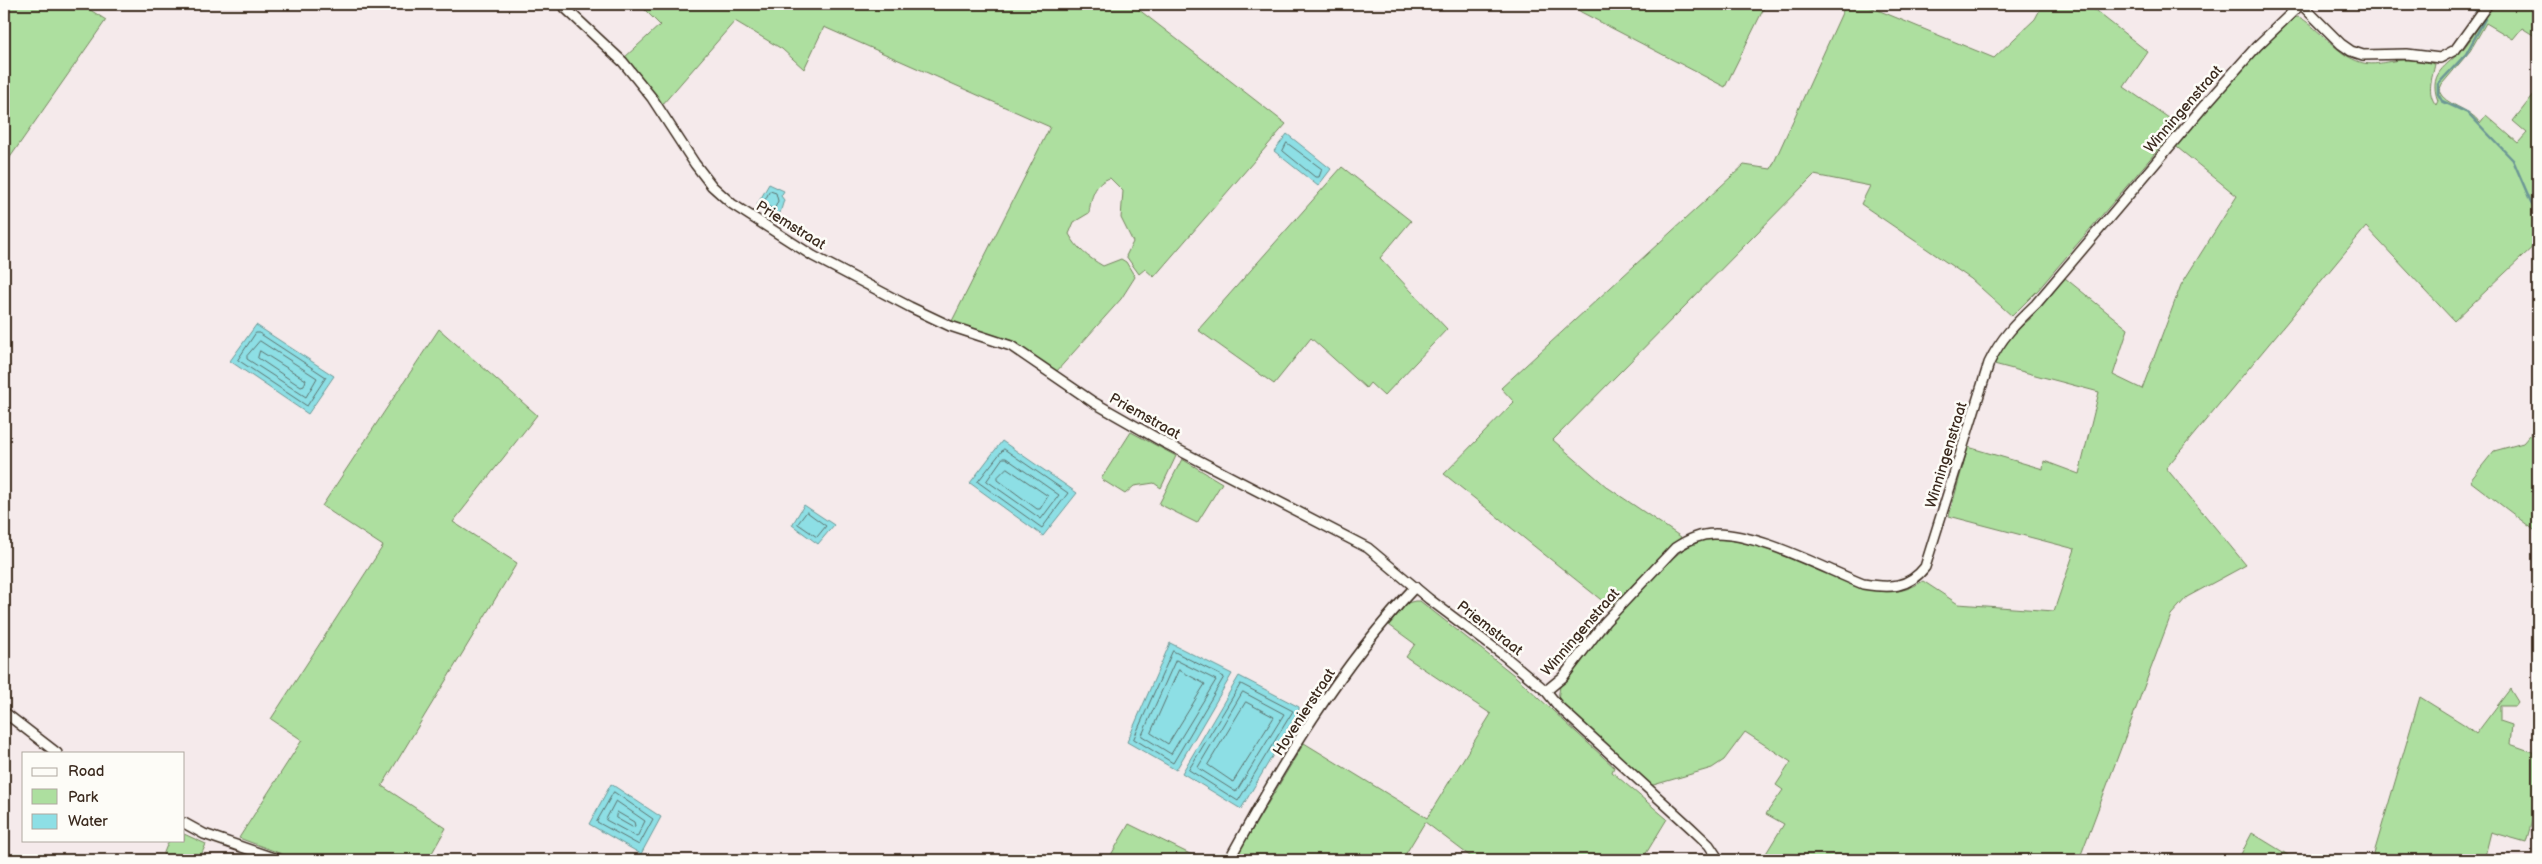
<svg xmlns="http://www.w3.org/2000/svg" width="2542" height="864" viewBox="0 0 2542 864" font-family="'Balsamiq Sans',sans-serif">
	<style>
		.green { fill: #addf9f; stroke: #74845e }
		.water { fill: #8ddfe5; stroke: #6c9795 }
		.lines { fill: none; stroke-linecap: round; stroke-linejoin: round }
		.shore { stroke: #5c726e; stroke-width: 1 }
		.stream { stroke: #6c9795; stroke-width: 2.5 }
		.minor-casing { stroke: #3b2a1e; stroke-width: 12 }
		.minor { stroke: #fdfcf7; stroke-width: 9 }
		.labels { text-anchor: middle; stroke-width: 5; stroke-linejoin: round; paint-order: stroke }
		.street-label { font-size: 15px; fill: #3b2a1e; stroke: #fdfcf7 }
	</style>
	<rect width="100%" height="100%" fill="#f5eaeb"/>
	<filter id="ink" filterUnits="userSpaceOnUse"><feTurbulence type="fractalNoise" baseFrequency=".02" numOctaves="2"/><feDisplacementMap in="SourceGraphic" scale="10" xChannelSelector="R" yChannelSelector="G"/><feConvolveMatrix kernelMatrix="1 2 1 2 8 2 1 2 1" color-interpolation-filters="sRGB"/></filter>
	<g filter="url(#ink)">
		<g class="green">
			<polygon points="4,4 81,4 106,20 4,166"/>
			<path d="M639,4H1141L1138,9L1286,124L1154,277L1145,269L1139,274L1126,256L1133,242L1121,218L1123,191L1110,178C1094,183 1091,198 1089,213L1074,222L1069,234C1077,249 1088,257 1103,266L1121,259L1126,262L1135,277L1121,299L1056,372L1010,340L951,323L1050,127L824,27L804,69L782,49L735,21L662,105L624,58L660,25Z"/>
			<polygon points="1570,4 1766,4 1725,87 1581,12"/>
			<polygon points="1846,4 1863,4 1994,58 2035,19 2043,4 2087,4 2148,52 2124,87 2179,125 2038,290 2012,316 1971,279 1861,204 1870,186 1814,175 1553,440 1607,487 1681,537 1610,607 1444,474 1514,402 1501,388 1744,165 1771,169"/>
			<path d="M2493,4H2538V38L2522,28L2513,39L2486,23L2470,51L2442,84L2439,91C2445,106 2469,107 2480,123L2486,115L2518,143L2527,133L2513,121L2538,89V242L2454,321L2366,227L2166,468L2246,565L2187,597L2171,615L2079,860H1762L1784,824L1766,814L1783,790L1776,785L1791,762L1745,732L1724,760L1712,768L1650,786L1558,699L1560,686C1587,654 1670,539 1710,539C1759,538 1816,570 1861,588C1887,593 1900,595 1923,581L1958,604L2054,611L2075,549L1949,516L1968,447L2043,469L2044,461L2079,474L2099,392L1994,364L2006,339L2030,319L2065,278L2128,329L2113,375L2142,389L2181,285L2237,196L2173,144L2287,22C2291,20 2294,17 2298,17C2307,18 2335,50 2349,57C2370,69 2379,62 2401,60C2412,59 2424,62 2435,64C2432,79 2426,92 2436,105L2438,101C2426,69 2452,65 2467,44C2477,31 2484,17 2493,4Z"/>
			<polygon points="1342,167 1411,221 1380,258 1447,329 1384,396 1370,383 1366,388 1311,338 1274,384 1198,330"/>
			<polygon points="439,329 537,415 453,522 517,563 382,786 446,828 428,860 298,860 239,838 302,740 271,719 383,546 322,506"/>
			<polygon points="2538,426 2538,533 2470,481 2494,451 2523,443"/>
			<polygon points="1131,432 1176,456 1161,488 1154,483 1134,486 1125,494 1101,479"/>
			<polygon points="1182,459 1222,483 1197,523 1159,504"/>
			<polygon points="1415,601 1420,601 1514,675 1614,767 1612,772 1667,819 1642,860 1475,860 1425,822 1402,860 1234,860 1304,743 1427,818 1491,714 1406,657 1415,644 1389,625 1407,603"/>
			<polygon points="2510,689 2518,702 2515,706 2500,706 2500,721 2512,725 2510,744 2538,754 2538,800 2526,842 2491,832 2484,860 2372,860 2420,697 2465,725 2476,734"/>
			<polygon points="1129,824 1202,860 1108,860"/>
			<polygon points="2252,833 2296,860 2238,860"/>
			<polygon points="184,834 206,844 199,860 161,860 169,840 184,840"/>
		</g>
		<g class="water">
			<polygon points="1287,134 1331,169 1318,186 1274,151"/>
			<polygon points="769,184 784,191 781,196 784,200 780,213 775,218 757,205"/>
			<polygon points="256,325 334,376 308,414 230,361"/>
			<polygon points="1002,441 1077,493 1043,536 970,483"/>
			<polygon points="804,505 834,525 818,544 792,525"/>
			<polygon points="1170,643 1232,674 1176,770 1127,742"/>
			<polygon points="1239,676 1299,707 1299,711 1241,809 1182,773"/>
			<polygon points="611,784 661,817 641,854 589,824"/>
		</g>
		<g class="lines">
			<g class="shore">
				<polygon points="1287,143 1322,169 1319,177 1315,177 1283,151"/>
				<polygon points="770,191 776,193 778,201 774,210 764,203"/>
				<polygon points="256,333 259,333 326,377 307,406 238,360"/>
				<polygon points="260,341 317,378 306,397 247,359 247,356"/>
				<polygon points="260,351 306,380 304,386 301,387 258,358"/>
				<polygon points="1004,449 1068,493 1042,528 978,482"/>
				<polygon points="1003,458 1006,458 1059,495 1041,519 987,481"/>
				<polygon points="1007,468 1048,496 1040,509 1037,509 998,480 998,477"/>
				<polygon points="807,512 826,526 817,537 798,524"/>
				<polygon points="1173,651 1224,677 1173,763 1134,739"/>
				<polygon points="1176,660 1216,680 1171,754 1142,736"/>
				<polygon points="1179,670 1205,684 1168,744 1151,733"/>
				<polygon points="1241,684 1293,711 1238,801 1189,770"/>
				<polygon points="1243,692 1284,714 1236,792 1198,768"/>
				<polygon points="1246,702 1274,717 1233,782 1208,765"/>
				<polygon points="614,792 653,819 639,845 597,822"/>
				<polygon points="616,801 645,821 637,837 606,820"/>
				<polygon points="617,812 634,822 635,826 632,827 616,818"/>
			</g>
			<g class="stream">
				<polyline points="2466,4 2475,10"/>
				<polyline points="2485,19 2466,54 2438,84 2438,94 2442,101 2468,113 2513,160 2531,202 2538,212"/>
			</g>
			<defs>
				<g id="minor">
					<polyline points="561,4 623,62 652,98 695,164 712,186 732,204 813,256 910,307 950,326 1011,346 1093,402 1165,443 1368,548 1429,599 1502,654 1546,691 1559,707 1690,827 1709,845 1719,860"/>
					<polyline points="2301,4 2341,44 2351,51 2363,55 2407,54 2440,58 2455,50 2488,4"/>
					<path d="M1546,691L1563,677L1605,622L1675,548C1687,540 1700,534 1714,534C1758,533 1821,567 1863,584C1889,588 1908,589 1925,567L1989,363C2001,338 2016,323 2036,304L2203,107L2257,46L2301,4"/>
					<polyline points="4,712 57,753"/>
					<polyline points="184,823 204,834 279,860"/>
					<path d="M1229,860C1281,765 1339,667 1415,587"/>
				</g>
			</defs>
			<use href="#minor" class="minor-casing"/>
			<use href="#minor" class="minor"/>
		</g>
	</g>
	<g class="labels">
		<g class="street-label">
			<text transform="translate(2183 109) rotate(-49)" y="5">Winningenstraat</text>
			<text transform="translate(791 225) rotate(32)" y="5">Priemstraat</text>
			<text transform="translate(1145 416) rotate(29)" y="5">Priemstraat</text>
			<text transform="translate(1946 455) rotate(-73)" y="5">Winningenstraat</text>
			<text transform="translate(1490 628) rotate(38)" y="5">Priemstraat</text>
			<text transform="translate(1580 632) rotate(-49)" y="5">Winningenstraat</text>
			<text transform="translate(1304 712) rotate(-57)" y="5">Hovenierstraat</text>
		</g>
	</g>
	<rect width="2542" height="864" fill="none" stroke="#fdfcf7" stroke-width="20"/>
	<rect x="10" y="10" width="2522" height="844" fill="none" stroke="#3b2a1e" stroke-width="2" filter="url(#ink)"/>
	<rect x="22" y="752" width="162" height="90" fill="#fdfcf7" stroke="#afa8a0"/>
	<rect x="32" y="768" width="25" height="8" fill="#fdfcf7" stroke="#afa8a0"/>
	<text x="68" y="776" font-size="15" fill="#3b2a1e">Road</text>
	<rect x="32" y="789" width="25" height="15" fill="#addf9f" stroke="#afa8a0"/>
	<text x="68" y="802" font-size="15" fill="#3b2a1e">Park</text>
	<rect x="32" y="814" width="25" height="15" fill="#8ddfe5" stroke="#afa8a0"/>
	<text x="68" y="826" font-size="15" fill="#3b2a1e">Water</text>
</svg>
